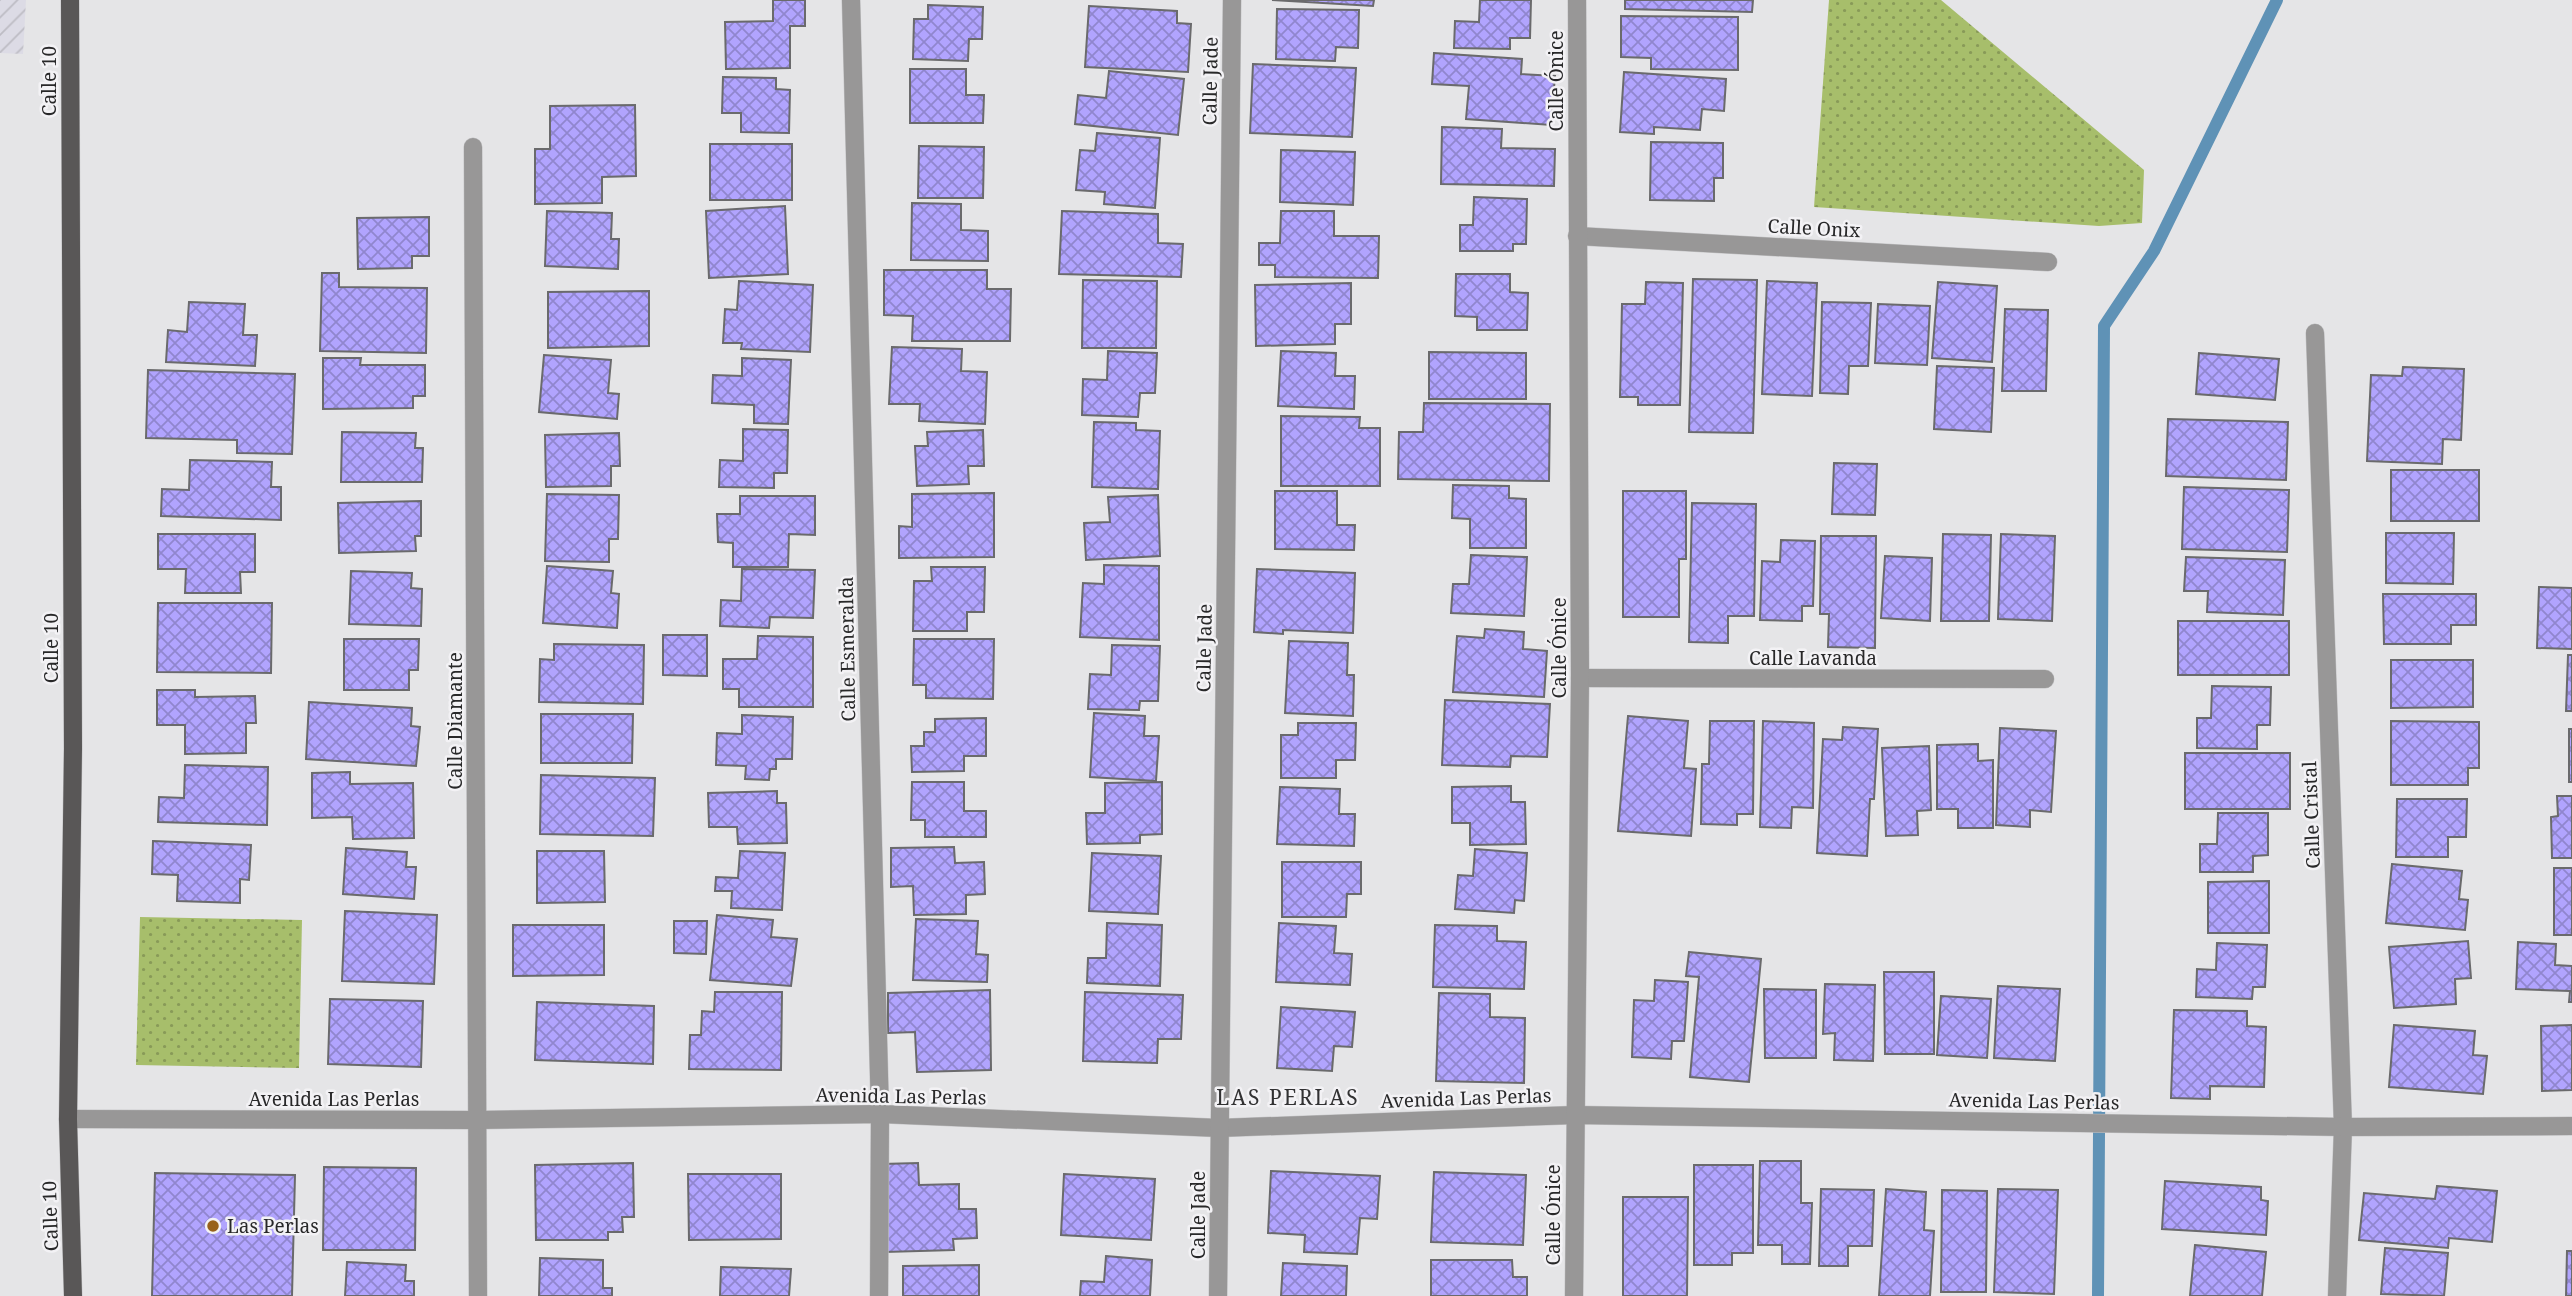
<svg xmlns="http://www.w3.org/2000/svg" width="2572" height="1296" viewBox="0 0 2572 1296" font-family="'Noto Serif',serif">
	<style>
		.industrial { fill: url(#industrial-furrows) }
		.grass { fill: url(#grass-dots) }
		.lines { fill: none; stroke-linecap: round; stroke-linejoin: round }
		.stream { stroke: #5f92b6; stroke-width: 12 }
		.building { fill: url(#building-cross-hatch); stroke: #6a6a6c; stroke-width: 2 }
		.minor-casing { stroke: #c3c3c5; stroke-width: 19 }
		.major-casing { stroke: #c3c3c5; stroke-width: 19 }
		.minor { stroke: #989797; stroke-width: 18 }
		.major { stroke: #595757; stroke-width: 18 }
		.poi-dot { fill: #98611b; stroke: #f3f2f5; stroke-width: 2.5 }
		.labels { text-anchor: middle; stroke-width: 5; stroke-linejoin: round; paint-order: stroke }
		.street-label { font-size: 19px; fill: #282829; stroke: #f3f2f5 }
		.poi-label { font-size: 19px; fill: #282829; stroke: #f3f2f5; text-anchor: start }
		.neighbourhood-label { font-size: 21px; letter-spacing: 2px; fill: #323233; stroke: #f3f2f5 }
	</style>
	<defs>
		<pattern id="industrial-furrows" width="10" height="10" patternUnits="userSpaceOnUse" patternTransform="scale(1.75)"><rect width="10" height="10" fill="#dcdbe5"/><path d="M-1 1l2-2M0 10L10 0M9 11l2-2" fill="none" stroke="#bdbcc4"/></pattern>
		<pattern id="grass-dots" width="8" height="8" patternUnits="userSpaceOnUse" patternTransform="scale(1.75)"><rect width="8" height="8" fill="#a7be6b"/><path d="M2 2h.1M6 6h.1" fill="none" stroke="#889a58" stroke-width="1.8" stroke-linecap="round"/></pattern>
		<pattern id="building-cross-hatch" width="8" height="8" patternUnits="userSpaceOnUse" patternTransform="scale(1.75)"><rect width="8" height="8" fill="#b1a4fe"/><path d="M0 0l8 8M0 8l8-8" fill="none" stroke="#9086ce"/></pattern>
	</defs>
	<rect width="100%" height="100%" fill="#e5e5e7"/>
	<polygon class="industrial" points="0,0 26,0 23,54 0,53"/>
	<g class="grass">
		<polygon points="1829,0 1941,0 2144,170 2142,223 2099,226 1814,207"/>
		<polygon points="140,917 302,920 299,1068 136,1065"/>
	</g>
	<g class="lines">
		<polyline class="stream" points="2098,1296 2104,326 2154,251 2277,0"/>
	</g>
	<g class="building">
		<polygon points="773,0 805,0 805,26 790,26 790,68 726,69 725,22 773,21"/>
		<polygon points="1272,0 1374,0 1373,6"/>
		<polygon points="1480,0 1531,0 1530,38 1510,38 1510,49 1454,48 1455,21 1479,22"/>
		<polygon points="1625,0 1753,0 1752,12 1625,9"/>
		<polygon points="928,5 983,7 982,39 969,39 968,61 913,59 914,19 928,19"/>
		<polygon points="1089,6 1177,11 1177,23 1191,24 1188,72 1085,67"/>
		<polygon points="1277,9 1359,10 1358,48 1336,47 1335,61 1276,59"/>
		<polygon points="1621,16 1738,17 1738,70 1651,69 1651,58 1621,57"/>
		<polygon points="1434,53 1522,59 1521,74 1555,76 1551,125 1466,119 1469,86 1432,84"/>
		<polygon points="1253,64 1356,68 1352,137 1250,133"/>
		<polygon points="910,69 966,69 966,95 984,95 983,123 910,123"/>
		<polygon points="1109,71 1184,79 1178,135 1075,124 1078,95 1106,98"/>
		<polygon points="1624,72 1726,79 1724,111 1702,109 1700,130 1654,127 1654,134 1620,132"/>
		<polygon points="723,77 776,78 776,89 790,90 789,133 741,132 741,113 722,113"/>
		<polygon points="635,105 636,176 602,177 602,203 535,204 535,149 550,149 550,106"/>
		<polygon points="1442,127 1502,129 1501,148 1555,149 1554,186 1441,184"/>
		<polygon points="1097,133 1160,138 1155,208 1104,204 1105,192 1076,190 1080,150 1095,151"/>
		<polygon points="1651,142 1723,143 1723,178 1714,178 1714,201 1650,200"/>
		<rect x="710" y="144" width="82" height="56"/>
		<polygon points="919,146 984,147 983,198 918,198"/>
		<polygon points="1281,150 1355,152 1353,205 1280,202"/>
		<polygon points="1474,197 1527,199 1526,244 1513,244 1513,251 1460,251 1460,225 1473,225"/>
		<polygon points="912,203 961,204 961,230 988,231 988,261 911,260"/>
		<polygon points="785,206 788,274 709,278 706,211"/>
		<polygon points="547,211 612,213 611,239 619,239 618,269 545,266"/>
		<polygon points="1062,211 1158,214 1158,243 1183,244 1181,277 1059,274"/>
		<polygon points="1281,211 1334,211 1334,236 1379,236 1378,278 1275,277 1275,265 1259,265 1259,243 1280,243"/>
		<polygon points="429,217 429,256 412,256 412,268 358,269 357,218"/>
		<polygon points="884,270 987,270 987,289 1011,289 1010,341 912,341 913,316 884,315"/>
		<polygon points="322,273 339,273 339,287 427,288 426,353 320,351"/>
		<polygon points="1456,274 1510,274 1510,292 1528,293 1527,330 1477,330 1477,317 1455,316"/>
		<polygon points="1693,279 1757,280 1753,433 1689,432"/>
		<polygon points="1083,280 1157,281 1156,348 1082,348"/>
		<polygon points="739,281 813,285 810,352 741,349 742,343 723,343 725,309 737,310"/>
		<polygon points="1767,281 1817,283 1812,396 1762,394"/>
		<polygon points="1646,282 1683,283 1680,405 1638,405 1638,397 1620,397 1622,304 1645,304"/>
		<polygon points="1938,282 1997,286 1992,362 1932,358"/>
		<polygon points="1351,283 1351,324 1335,324 1335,344 1256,346 1255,285"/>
		<polygon points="649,291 649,346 548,348 548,292"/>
		<polygon points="189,302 245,304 243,335 257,335 255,366 166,362 168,330 187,332"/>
		<polygon points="1822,302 1871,303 1868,366 1849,366 1848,394 1820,393"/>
		<polygon points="1878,304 1930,306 1927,365 1875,363"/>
		<polygon points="2005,309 2048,310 2046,391 2002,391"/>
		<polygon points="892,347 962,349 961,371 987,372 985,424 919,421 920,404 889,404"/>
		<polygon points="1108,351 1157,353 1155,393 1140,393 1138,417 1082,415 1083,379 1107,380"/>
		<polygon points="1281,351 1336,353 1335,376 1355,376 1354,409 1278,406"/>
		<polygon points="1429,352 1526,353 1526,399 1429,399"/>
		<polygon points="2199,353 2279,359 2275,400 2196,394"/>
		<polygon points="544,355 611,360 608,393 619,394 617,419 539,412"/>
		<polygon points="323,358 361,358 360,365 425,365 425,396 413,396 413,408 323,409"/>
		<polygon points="742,358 791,360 788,424 754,423 754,405 712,403 713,375 742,376"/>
		<polygon points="1937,366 1994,368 1991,432 1934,429"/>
		<polygon points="2403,367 2464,369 2461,440 2443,439 2442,464 2367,461 2371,375 2402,376"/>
		<polygon points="148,370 295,374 292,454 237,453 237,440 146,438"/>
		<polygon points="1424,403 1550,404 1549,481 1398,479 1399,432 1423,432"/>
		<polygon points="1281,416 1360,417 1359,428 1380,428 1380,486 1281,486"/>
		<polygon points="2168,419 2288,422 2286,480 2166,476"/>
		<polygon points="1094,422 1136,423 1136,430 1160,431 1158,489 1092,487"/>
		<polygon points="743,429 788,430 787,473 774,473 774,488 719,487 720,460 743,461"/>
		<polygon points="983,430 984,466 968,466 969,484 917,486 915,446 928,446 927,432"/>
		<polygon points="342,432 416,433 415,448 423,448 422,482 341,482"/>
		<polygon points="619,433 620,466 611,466 611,486 546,487 545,435"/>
		<polygon points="190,460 272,462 271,487 281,487 281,520 161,516 162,489 189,490"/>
		<polygon points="1834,463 1877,464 1875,515 1832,514"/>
		<rect x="2391" y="470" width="88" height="51"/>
		<polygon points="1453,485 1509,486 1509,498 1526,499 1526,548 1470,548 1470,519 1452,518"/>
		<polygon points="2184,487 2289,490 2287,552 2182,549"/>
		<polygon points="1275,491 1337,491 1337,525 1355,525 1354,550 1275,549"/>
		<polygon points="1623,491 1686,491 1686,559 1679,559 1679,617 1623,617"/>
		<polygon points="994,493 994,557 899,558 899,526 912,527 912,494"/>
		<polygon points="547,494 619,495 618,539 609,539 609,562 545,561"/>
		<polygon points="1158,495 1160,556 1086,560 1084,523 1110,522 1108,497"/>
		<polygon points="740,496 815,496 815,535 789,534 788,567 733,567 733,543 718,542 717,514 740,514"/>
		<polygon points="421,501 421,536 415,536 416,551 339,553 338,503"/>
		<polygon points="1692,503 1756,504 1754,616 1728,616 1728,643 1689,642"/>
		<polygon points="2386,533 2454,533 2453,584 2386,583"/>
		<polygon points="158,534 255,534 255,572 240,572 241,593 185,593 186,569 158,569"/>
		<polygon points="1943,534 1991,535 1989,621 1941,621"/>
		<polygon points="2001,534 2055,536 2052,621 1998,619"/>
		<polygon points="1821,536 1876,536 1875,648 1828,647 1829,614 1820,614"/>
		<polygon points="1781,540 1815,541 1813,606 1802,606 1802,621 1760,620 1762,561 1780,562"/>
		<polygon points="1471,555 1527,557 1524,616 1451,613 1453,584 1469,584"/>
		<polygon points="1885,556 1932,558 1930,621 1881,618"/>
		<polygon points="2186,557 2285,560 2283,615 2207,612 2208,591 2184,591"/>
		<polygon points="1104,565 1159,566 1159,640 1080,637 1083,583 1104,584"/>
		<polygon points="547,566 613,571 611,593 619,594 617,628 543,623"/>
		<polygon points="931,567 985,567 984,612 967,612 967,631 913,631 914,581 932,581"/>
		<polygon points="742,569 815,570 813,618 770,617 769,628 720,626 721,600 741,601"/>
		<polygon points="1257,569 1355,573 1353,633 1283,630 1283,634 1254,632"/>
		<polygon points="351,571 412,573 411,588 422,589 421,626 349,624"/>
		<polygon points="2539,587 2572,588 2572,649 2537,648"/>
		<polygon points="2383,594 2476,594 2476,625 2451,625 2451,644 2384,644"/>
		<polygon points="158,603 272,603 271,673 157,672"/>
		<rect x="2178" y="621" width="111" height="54"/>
		<polygon points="1485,629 1524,632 1523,649 1547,651 1544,697 1453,692 1457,636 1484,638"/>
		<polygon points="663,635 707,635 707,676 663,675"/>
		<polygon points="758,636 813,637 813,707 739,707 739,689 723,689 723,659 757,659"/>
		<polygon points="344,639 419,639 418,670 409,670 409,690 344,690"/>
		<polygon points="914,639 994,639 993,699 926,698 926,685 913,685"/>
		<polygon points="1289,641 1348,643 1347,675 1354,675 1353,716 1285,713"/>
		<polygon points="554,644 644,645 643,704 539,702 540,659 554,660"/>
		<polygon points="1112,645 1160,646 1158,701 1140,701 1139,710 1088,709 1090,674 1111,675"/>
		<polygon points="2568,655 2572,655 2572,711 2566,711"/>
		<polygon points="2391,660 2473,660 2473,707 2391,708"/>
		<polygon points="2212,686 2271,687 2270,725 2257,725 2257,749 2197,748 2197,718 2211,718"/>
		<polygon points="157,690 195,690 195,697 255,696 256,723 246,723 246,753 185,754 185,725 157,725"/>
		<polygon points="1445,700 1550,704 1547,757 1511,756 1510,767 1442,765"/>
		<polygon points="309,702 412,708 411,726 420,727 416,766 306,759"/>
		<polygon points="1094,713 1145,716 1144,736 1159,736 1156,781 1090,777"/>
		<polygon points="541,714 633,714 632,763 541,763"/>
		<polygon points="742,715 793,717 792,759 776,759 776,769 770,769 769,780 745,779 746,766 716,765 717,733 742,734"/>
		<polygon points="1628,716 1688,721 1684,768 1696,769 1691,836 1618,831"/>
		<polygon points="986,718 986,756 964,756 964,771 912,772 911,746 924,746 924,732 935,732 935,719"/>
		<polygon points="1710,721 1754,721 1753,814 1737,814 1737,825 1701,824 1702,764 1709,764"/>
		<polygon points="1763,721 1814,723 1813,808 1792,807 1791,828 1760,827"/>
		<polygon points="2391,721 2479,722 2479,768 2468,768 2468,785 2391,785"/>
		<polygon points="1298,723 1356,723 1355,760 1336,760 1336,778 1281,778 1281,735 1298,735"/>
		<polygon points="1843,727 1878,729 1874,799 1870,799 1867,856 1817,853 1823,739 1842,740"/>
		<polygon points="2000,728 2056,731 2051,812 2030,810 2030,827 1996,825"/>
		<rect x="2569" y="729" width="3" height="53"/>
		<polygon points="1978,744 1978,761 1993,760 1993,828 1958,828 1958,809 1937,809 1937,745"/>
		<polygon points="1929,746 1931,810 1917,811 1918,835 1886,836 1882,748"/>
		<rect x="2185" y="753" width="105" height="56"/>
		<polygon points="185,765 268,767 267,825 158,822 159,797 184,798"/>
		<polygon points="350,772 350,784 413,783 414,838 353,839 352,817 312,818 312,773"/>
		<polygon points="541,775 655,778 653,836 540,834"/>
		<polygon points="912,782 964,782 964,811 986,811 986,837 925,837 925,820 911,820"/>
		<polygon points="1162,782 1162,834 1140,835 1140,843 1087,844 1086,813 1105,813 1105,783"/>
		<polygon points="1511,786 1511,802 1525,802 1526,844 1470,845 1470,823 1452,823 1452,787"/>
		<polygon points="1280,787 1340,789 1339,814 1355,814 1354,846 1277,844"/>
		<polygon points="777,791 777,803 786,803 787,843 738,844 737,827 709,827 708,793"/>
		<polygon points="2557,796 2572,796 2572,858 2552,858 2551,817 2558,816"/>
		<polygon points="2397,799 2467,799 2466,837 2448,837 2448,857 2396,857"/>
		<polygon points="2218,813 2268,813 2268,855 2253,856 2253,872 2200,872 2200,844 2217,844"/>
		<polygon points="153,841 251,845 249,880 240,879 240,903 177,901 178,875 152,874"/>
		<polygon points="954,847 955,863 984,862 985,894 966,895 966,914 914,915 913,886 891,887 891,848"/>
		<polygon points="346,848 407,852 406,867 416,867 414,899 343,894"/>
		<polygon points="1475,849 1527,853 1524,901 1515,900 1514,913 1455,909 1458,875 1473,876"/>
		<polygon points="537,851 604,851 605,902 537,903"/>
		<polygon points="740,851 785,853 782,910 731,908 732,891 715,891 716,877 738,878"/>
		<polygon points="1092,853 1161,856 1158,914 1089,911"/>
		<polygon points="1282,862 1361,862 1361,894 1347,894 1346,917 1282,917"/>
		<polygon points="2392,864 2462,871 2459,899 2468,900 2465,930 2386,923"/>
		<rect x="2554" y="868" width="18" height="67"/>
		<polygon points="2269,881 2269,933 2208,933 2208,882"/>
		<polygon points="345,911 437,915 434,984 342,981"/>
		<polygon points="717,915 773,920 771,937 797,939 791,986 710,980"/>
		<polygon points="916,919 978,921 976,954 988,955 987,982 913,980"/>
		<polygon points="674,921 707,921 706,954 674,953"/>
		<polygon points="1107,923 1162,925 1160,986 1087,983 1088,958 1106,958"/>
		<polygon points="1279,923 1336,926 1334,953 1352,954 1350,985 1276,982"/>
		<polygon points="513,925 604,925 604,975 513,976"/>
		<polygon points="1435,925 1497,926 1497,941 1526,942 1524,989 1433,987"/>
		<polygon points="2468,941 2471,978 2455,979 2456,1004 2394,1008 2389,947"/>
		<polygon points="2518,942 2556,944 2555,965 2572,966 2572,1002 2569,1002 2570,991 2516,989"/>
		<polygon points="2217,943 2267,945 2265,987 2253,987 2252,999 2196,997 2197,969 2216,970"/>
		<polygon points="1689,952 1761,959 1749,1082 1690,1077 1699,977 1686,976"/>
		<polygon points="1884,972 1934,972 1934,1054 1885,1054"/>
		<polygon points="1655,980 1688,982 1684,1041 1672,1041 1671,1059 1632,1057 1634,1000 1654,1001"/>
		<polygon points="1825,984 1875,985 1873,1061 1834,1060 1835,1033 1823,1034"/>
		<polygon points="1998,986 2060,989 2055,1061 1994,1058"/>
		<polygon points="1764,989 1816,990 1816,1058 1765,1058"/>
		<polygon points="990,990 991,1070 917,1072 915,1032 888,1033 888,993"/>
		<polygon points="715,992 782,992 781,1070 689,1069 690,1035 701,1035 702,1011 714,1012"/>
		<polygon points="1085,992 1183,995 1181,1039 1158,1039 1157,1063 1083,1061"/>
		<polygon points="1439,993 1490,994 1490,1017 1525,1018 1524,1083 1436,1081"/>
		<polygon points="1941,996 1991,999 1987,1058 1937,1055"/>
		<polygon points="330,999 423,1001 421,1067 328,1064"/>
		<polygon points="537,1002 654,1006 653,1064 535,1060"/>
		<polygon points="1281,1007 1355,1012 1352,1047 1334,1046 1332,1071 1277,1068"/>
		<polygon points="2174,1010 2247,1011 2247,1026 2266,1027 2264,1087 2210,1086 2210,1099 2171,1098"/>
		<polygon points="2394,1025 2475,1031 2473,1055 2487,1056 2483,1094 2389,1087"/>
		<polygon points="2572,1025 2572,1090 2542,1091 2541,1026"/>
		<polygon points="1760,1161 1801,1161 1801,1203 1812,1203 1810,1264 1782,1264 1782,1245 1758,1245"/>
		<polygon points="633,1163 634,1217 622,1217 623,1232 608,1232 608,1240 536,1240 535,1165"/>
		<polygon points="918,1163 919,1185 959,1184 959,1209 976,1209 977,1238 953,1239 954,1250 885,1252 882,1164"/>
		<polygon points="1694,1165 1753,1165 1753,1253 1732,1253 1732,1265 1694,1265"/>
		<polygon points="324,1167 416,1168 415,1250 323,1250"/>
		<polygon points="1271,1171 1380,1176 1377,1219 1360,1218 1357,1254 1304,1252 1305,1235 1268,1233"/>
		<polygon points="1434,1172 1526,1175 1523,1245 1431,1242"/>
		<polygon points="155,1173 295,1175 292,1296 152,1296"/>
		<polygon points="688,1174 781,1174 781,1239 689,1240"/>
		<polygon points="1064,1174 1155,1179 1151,1240 1061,1235"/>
		<polygon points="2165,1181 2261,1187 2261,1200 2268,1201 2266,1235 2162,1229"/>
		<polygon points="2437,1186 2497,1191 2492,1242 2449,1238 2448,1248 2359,1240 2364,1193 2435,1199"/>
		<polygon points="1821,1189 1874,1190 1872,1246 1848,1246 1848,1266 1819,1266"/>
		<polygon points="1886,1189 1926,1192 1924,1230 1934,1231 1930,1296 1879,1296"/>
		<polygon points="1998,1189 2058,1190 2054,1294 1994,1292"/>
		<polygon points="1942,1190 1987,1191 1986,1292 1941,1292"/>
		<polygon points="1623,1197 1688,1197 1687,1296 1623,1296"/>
		<polygon points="2195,1245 2266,1252 2262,1296 2190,1296"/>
		<polygon points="2385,1248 2448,1253 2444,1296 2381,1294"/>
		<polygon points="2567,1251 2572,1251 2572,1296 2566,1296"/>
		<polygon points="1106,1256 1152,1260 1150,1296 1080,1296 1081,1281 1104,1282"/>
		<polygon points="540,1258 603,1260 603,1288 612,1288 612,1296 539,1296"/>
		<polygon points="1431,1260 1512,1260 1513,1277 1527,1277 1527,1296 1431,1296"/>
		<polygon points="347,1262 406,1265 405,1281 414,1281 414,1296 345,1296"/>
		<polygon points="1283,1263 1347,1266 1346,1296 1281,1296"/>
		<polygon points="979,1265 979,1296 903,1296 903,1266"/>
		<polygon points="721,1267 791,1269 789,1296 720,1296"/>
	</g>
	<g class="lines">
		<defs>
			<g id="minor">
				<polyline points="851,0 880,1114 879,1296"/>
				<polyline points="473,147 478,1296"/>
				<polyline points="1577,236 2048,262"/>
				<polyline points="2315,333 2343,1127 2337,1296"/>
				<polyline points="1580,678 2045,679"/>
				<polyline points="68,1119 478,1120 880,1114 1219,1128 1575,1115 2343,1127 2572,1126"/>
				<polyline points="1218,1296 1232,0"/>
				<polyline points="1574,1296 1580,678 1577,0"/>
			</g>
			<polyline id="major" points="70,0 73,748 68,1119 73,1296"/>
		</defs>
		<use href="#minor" class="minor-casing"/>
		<use href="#major" class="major-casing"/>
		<use href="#minor" class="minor"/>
		<use href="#major" class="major"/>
	</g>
	<circle class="poi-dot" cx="213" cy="1226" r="7"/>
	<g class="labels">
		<g class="street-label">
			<text transform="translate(49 81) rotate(-90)" y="7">Calle 10</text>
			<text transform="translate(1210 81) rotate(-89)" y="7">Calle Jade</text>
			<text transform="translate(1556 81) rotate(-90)" y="7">Calle Ónice</text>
			<text transform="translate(1814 228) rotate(3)" y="7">Calle Onix</text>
			<text transform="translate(51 648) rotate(-90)" y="7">Calle 10</text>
			<text transform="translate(1204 648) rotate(-89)" y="7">Calle Jade</text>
			<text transform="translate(1559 648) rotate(-90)" y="7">Calle Ónice</text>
			<text transform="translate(847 649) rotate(-91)" y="7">Calle Esmeralda</text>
			<text x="1813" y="665">Calle Lavanda</text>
			<text transform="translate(455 721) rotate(-90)" y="7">Calle Diamante</text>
			<text transform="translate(2311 815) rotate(-92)" y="7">Calle Cristal</text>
			<text transform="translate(901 1096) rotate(1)" y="7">Avenida Las Perlas</text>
			<text transform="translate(1466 1098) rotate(-2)" y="7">Avenida Las Perlas</text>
			<text x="334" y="1106">Avenida Las Perlas</text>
			<text transform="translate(2034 1101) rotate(1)" y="7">Avenida Las Perlas</text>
			<text transform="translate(1198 1215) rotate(-90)" y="7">Calle Jade</text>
			<text transform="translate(1553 1215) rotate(-90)" y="7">Calle Ónice</text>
			<text transform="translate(50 1216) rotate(-92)" y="7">Calle 10</text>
		</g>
		<g class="poi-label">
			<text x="227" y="1233">Las Perlas</text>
		</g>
		<g class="neighbourhood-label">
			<text x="1288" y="1105">LAS PERLAS</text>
		</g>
	</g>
</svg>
